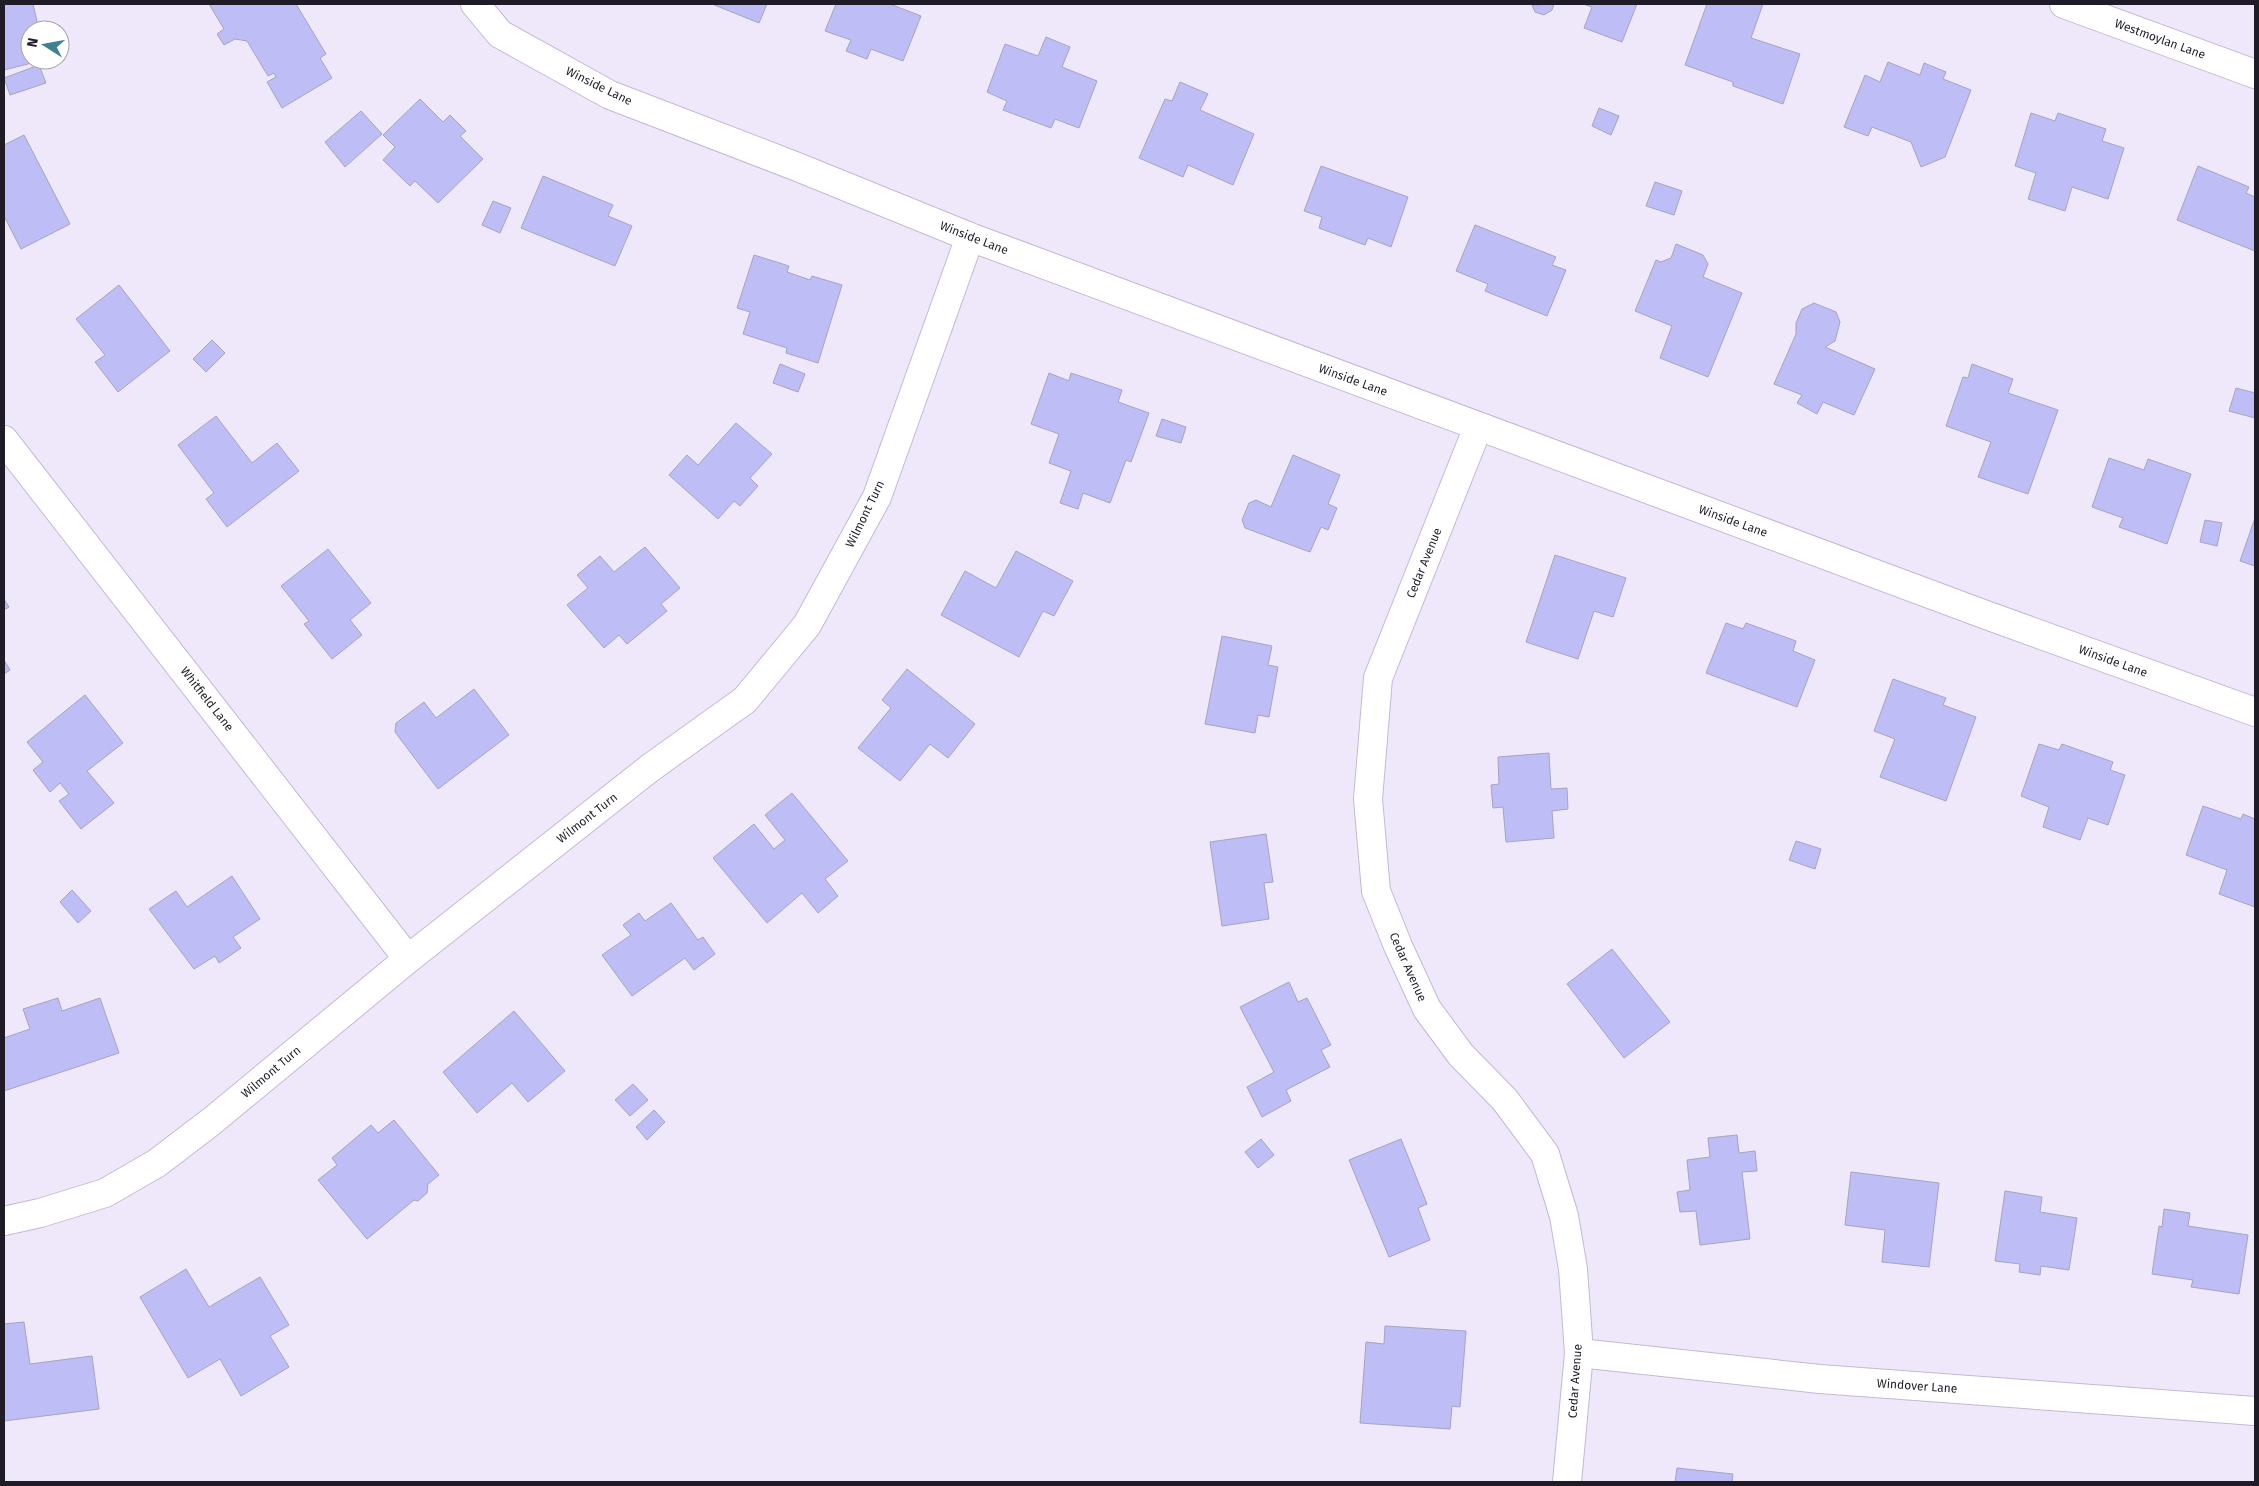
<svg xmlns="http://www.w3.org/2000/svg" width="2259" height="1486" viewBox="0 0 2259 1486" font-family="'Fira Sans',sans-serif">
	<style>
		.building { fill: #bfbdf5; stroke: #a4a4c3 }
		.lines { fill: none; stroke-linecap: round; stroke-linejoin: round }
		.minor-casing { stroke: #c5b8d7; stroke-width: 30 }
		.minor { stroke: #fff; stroke-width: 28 }
		.labels { text-anchor: middle; stroke-width: 4.5; stroke-linejoin: round; paint-order: stroke }
		.street-label { font-size: 12px; fill: #201c27; stroke: #fff }
	</style>
	<rect width="100%" height="100%" fill="#efe7fa"/>
	<g class="building">
		<polygon points="4,4 33,4 39,30 30,30 30,60 44,60 4,70"/>
		<polygon points="209,4 296,4 326,54 320,58 332,78 282,108 267,82 276,77 274,73 268,76 247,41 235,39 224,45 217,34 224,29"/>
		<polygon points="712,4 767,4 759,23"/>
		<polygon points="836,4 890,4 921,16 903,61 871,49 867,59 846,51 851,40 825,31"/>
		<polygon points="1554,4 1552,10 1544,15 1535,12 1532,5"/>
		<polygon points="1583,4 1637,4 1622,42 1584,28 1592,7"/>
		<polygon points="1707,4 1763,4 1751,38 1800,54 1783,104 1733,86 1733,82 1685,65"/>
		<polygon points="1046,37 1070,47 1062,67 1097,81 1079,128 1055,119 1051,128 1003,110 1007,101 987,92 1005,44 1038,56"/>
		<polygon points="1888,62 1920,75 1924,63 1946,72 1943,79 1971,90 1945,157 1921,167 1911,142 1872,127 1868,136 1844,127 1865,75 1880,82"/>
		<polygon points="39,65 46,83 10,95 4,78"/>
		<polygon points="1180,82 1208,94 1200,110 1254,134 1233,185 1188,165 1183,177 1139,158 1165,99 1172,101"/>
		<polygon points="420,99 443,122 450,115 466,131 460,136 483,159 438,203 415,181 410,186 383,160 395,147 383,135"/>
		<polygon points="1599,108 1619,116 1611,135 1592,126"/>
		<polygon points="361,111 382,134 345,167 325,142"/>
		<polygon points="2031,113 2055,121 2058,113 2106,129 2102,141 2124,148 2108,199 2072,187 2065,211 2028,199 2036,173 2015,166"/>
		<polygon points="24,135 70,224 21,249 4,216 4,145"/>
		<polygon points="1321,166 1408,197 1391,247 1368,238 1365,245 1319,228 1322,217 1304,211"/>
		<polygon points="2198,166 2249,187 2246,193 2255,197 2255,251 2177,220"/>
		<polygon points="543,176 613,205 608,216 632,226 615,266 521,228"/>
		<polygon points="1655,182 1682,191 1674,215 1646,206"/>
		<polygon points="493,201 511,208 500,233 482,225"/>
		<polygon points="1475,225 1556,257 1552,265 1566,270 1547,316 1485,291 1488,284 1456,271"/>
		<polygon points="1676,244 1703,255 1708,264 1703,277 1742,293 1708,377 1660,358 1672,326 1635,311 1656,260 1661,262 1671,258"/>
		<polygon points="754,255 789,266 787,272 810,280 812,276 842,285 818,363 786,353 787,348 743,334 750,312 737,308"/>
		<polygon points="119,285 170,351 118,392 95,362 105,355 76,319"/>
		<polygon points="1814,303 1836,312 1840,322 1835,341 1825,347 1875,369 1854,415 1823,402 1817,414 1797,403 1802,395 1774,384 1796,334 1796,323 1802,309"/>
		<polygon points="212,340 225,353 206,372 193,359"/>
		<polygon points="780,364 805,374 798,392 773,383"/>
		<polygon points="1972,364 2013,379 2008,393 2058,410 2028,494 1978,477 1991,442 1946,426 1963,377 1968,378"/>
		<polygon points="1049,373 1069,381 1071,373 1122,390 1118,402 1149,413 1131,462 1126,460 1110,503 1083,493 1078,509 1060,503 1071,471 1049,463 1059,434 1031,424"/>
		<polygon points="2236,388 2255,393 2255,418 2229,411"/>
		<polygon points="216,416 252,463 277,443 299,471 227,527 206,499 214,493 178,445"/>
		<polygon points="1162,419 1186,427 1181,443 1156,436"/>
		<polygon points="736,423 772,454 750,478 758,486 740,506 734,501 718,519 669,475 687,455 698,465"/>
		<polygon points="1293,455 1340,475 1328,504 1337,508 1328,530 1321,527 1310,552 1245,528 1242,520 1249,503 1256,500 1271,507"/>
		<polygon points="2109,458 2144,470 2148,459 2191,474 2167,544 2119,527 2123,518 2092,507"/>
		<polygon points="2255,518 2255,566 2240,561"/>
		<polygon points="2205,520 2222,523 2217,546 2200,542"/>
		<polygon points="645,547 680,588 661,604 667,611 627,644 619,635 604,648 567,605 588,588 577,575 600,556 614,572"/>
		<polygon points="328,549 371,603 350,620 362,635 332,659 304,624 309,621 281,586"/>
		<polygon points="1016,551 1073,581 1054,616 1043,611 1019,657 941,615 965,571 996,588"/>
		<polygon points="1555,555 1626,578 1613,617 1594,611 1578,659 1526,642"/>
		<polygon points="4,599 9,607 4,610"/>
		<polygon points="1726,623 1743,629 1746,623 1796,641 1793,651 1815,660 1797,707 1706,673"/>
		<polygon points="1222,636 1272,646 1268,665 1278,667 1269,717 1258,715 1255,733 1205,724"/>
		<polygon points="4,660 10,670 4,674"/>
		<polygon points="907,669 975,724 948,758 930,744 900,781 858,748 891,708 882,700"/>
		<polygon points="1893,679 1946,698 1943,705 1976,717 1946,801 1880,777 1895,739 1874,731"/>
		<polygon points="474,689 509,735 438,789 395,732 396,723 424,702 436,718"/>
		<polygon points="85,695 123,743 87,771 114,803 81,829 59,801 69,794 60,783 50,792 33,770 43,762 27,742"/>
		<polygon points="2039,744 2059,750 2062,744 2113,762 2110,770 2125,775 2108,825 2088,818 2080,840 2043,827 2049,807 2021,796"/>
		<polygon points="1549,753 1551,789 1567,788 1568,809 1552,811 1554,838 1506,842 1503,807 1493,808 1491,785 1499,784 1498,757"/>
		<polygon points="792,793 848,861 825,879 838,896 818,913 802,893 767,923 713,858 754,824 774,849 785,840 765,815"/>
		<polygon points="2203,806 2241,819 2243,814 2255,819 2255,907 2219,894 2227,870 2186,855"/>
		<polygon points="1266,834 1273,882 1264,883 1269,919 1222,926 1210,842"/>
		<polygon points="1796,841 1821,849 1815,869 1789,860"/>
		<polygon points="232,876 260,919 233,937 241,948 219,963 215,956 194,969 149,909 176,891 187,907"/>
		<polygon points="72,890 91,911 78,923 60,902"/>
		<polygon points="671,903 698,940 703,937 715,954 694,970 685,958 632,996 602,955 631,935 623,925 639,913 645,921"/>
		<polygon points="1612,949 1670,1022 1624,1058 1567,984"/>
		<polygon points="1289,982 1298,1002 1307,998 1331,1045 1321,1050 1330,1067 1286,1090 1291,1101 1262,1117 1247,1087 1274,1072 1240,1007"/>
		<polygon points="58,998 62,1011 100,998 119,1053 4,1091 4,1038 30,1029 23,1009"/>
		<polygon points="514,1011 565,1071 528,1102 512,1083 477,1113 443,1072"/>
		<polygon points="633,1084 648,1100 630,1116 615,1100"/>
		<polygon points="654,1110 665,1122 647,1140 636,1127"/>
		<polygon points="394,1120 439,1175 428,1184 427,1193 418,1201 414,1200 367,1239 318,1180 337,1165 332,1158 371,1125 378,1133"/>
		<polygon points="1737,1135 1739,1153 1755,1151 1757,1171 1742,1172 1750,1239 1700,1245 1696,1211 1680,1212 1677,1192 1690,1190 1687,1160 1710,1157 1708,1138"/>
		<polygon points="1261,1139 1274,1155 1258,1168 1245,1152"/>
		<polygon points="1401,1139 1427,1204 1418,1208 1430,1240 1389,1257 1349,1160"/>
		<polygon points="1851,1172 1939,1183 1929,1267 1882,1262 1885,1230 1845,1225"/>
		<polygon points="2005,1191 2042,1197 2040,1212 2077,1218 2069,1270 2041,1266 2040,1275 2019,1272 2020,1264 1995,1261"/>
		<polygon points="2164,1209 2190,1213 2188,1226 2248,1235 2239,1294 2191,1287 2193,1280 2152,1274 2159,1226 2162,1227"/>
		<polygon points="186,1269 209,1307 260,1277 289,1325 270,1336 289,1367 241,1396 220,1359 188,1378 140,1297"/>
		<polygon points="24,1322 30,1364 92,1356 99,1409 4,1421 4,1324"/>
		<polygon points="1385,1326 1466,1331 1460,1407 1452,1406 1450,1429 1360,1423 1366,1342 1384,1344"/>
		<polygon points="1677,1468 1733,1474 1732,1482 1675,1482"/>
	</g>
	<g class="lines">
		<defs>
			<g id="minor">
				<polyline points="475,4 500,34 610,95 795,166 970,237 1986,615 2255,712"/>
				<polyline points="2064,4 2255,74"/>
				<polyline points="1478,427 1378,678 1368,799 1376,891 1398,946 1427,1009 1461,1055 1505,1100 1545,1154 1564,1216 1573,1269 1579,1353 1567,1482"/>
				<polyline points="4,440 408,959"/>
				<polyline points="4,1221 40,1213 105,1193 157,1163 212,1121 408,959 650,768 745,700 807,625 877,497 970,237"/>
				<polyline points="1579,1353 1820,1379 2255,1411"/>
			</g>
		</defs>
		<use href="#minor" class="minor-casing"/>
		<use href="#minor" class="minor"/>
	</g>
	<g class="labels">
		<g class="street-label">
			<text transform="translate(2160 39) rotate(20)" y="4">Westmoylan Lane</text>
			<text transform="translate(599 86) rotate(26)" y="4">Winside Lane</text>
			<text transform="translate(974 238) rotate(21)" y="4">Winside Lane</text>
			<text transform="translate(1353 380) rotate(20)" y="4">Winside Lane</text>
			<text transform="translate(865 514) rotate(-64)" y="4">Wilmont Turn</text>
			<text transform="translate(1733 521) rotate(20)" y="4">Winside Lane</text>
			<text transform="translate(1424 563) rotate(-68)" y="4">Cedar Avenue</text>
			<text transform="translate(2113 661) rotate(20)" y="4">Winside Lane</text>
			<text transform="translate(207 699) rotate(52)" y="4">Whitfield Lane</text>
			<text transform="translate(587 818) rotate(-38)" y="4">Wilmont Turn</text>
			<text transform="translate(1408 967) rotate(66)" y="4">Cedar Avenue</text>
			<text transform="translate(271 1072) rotate(-40)" y="4">Wilmont Turn</text>
			<text transform="translate(1575 1381) rotate(-86)" y="4">Cedar Avenue</text>
			<text transform="translate(1917 1386) rotate(4)" y="4">Windover Lane</text>
		</g>
	</g>
	<rect width="2259" height="1486" fill="none" stroke="#201c27" stroke-width="10"/>
	<g transform="translate(45 45) rotate(281)"><circle r="24" fill="#ffffff" stroke="#a6a4a9"/>
	<path d="M0-4L9 19L0 12L-9 19Z" fill="#3d8190"/>
	<text y="-8" font-size="14" font-weight="bold" text-anchor="middle" fill="#201c27">N</text>
	</g>
</svg>
